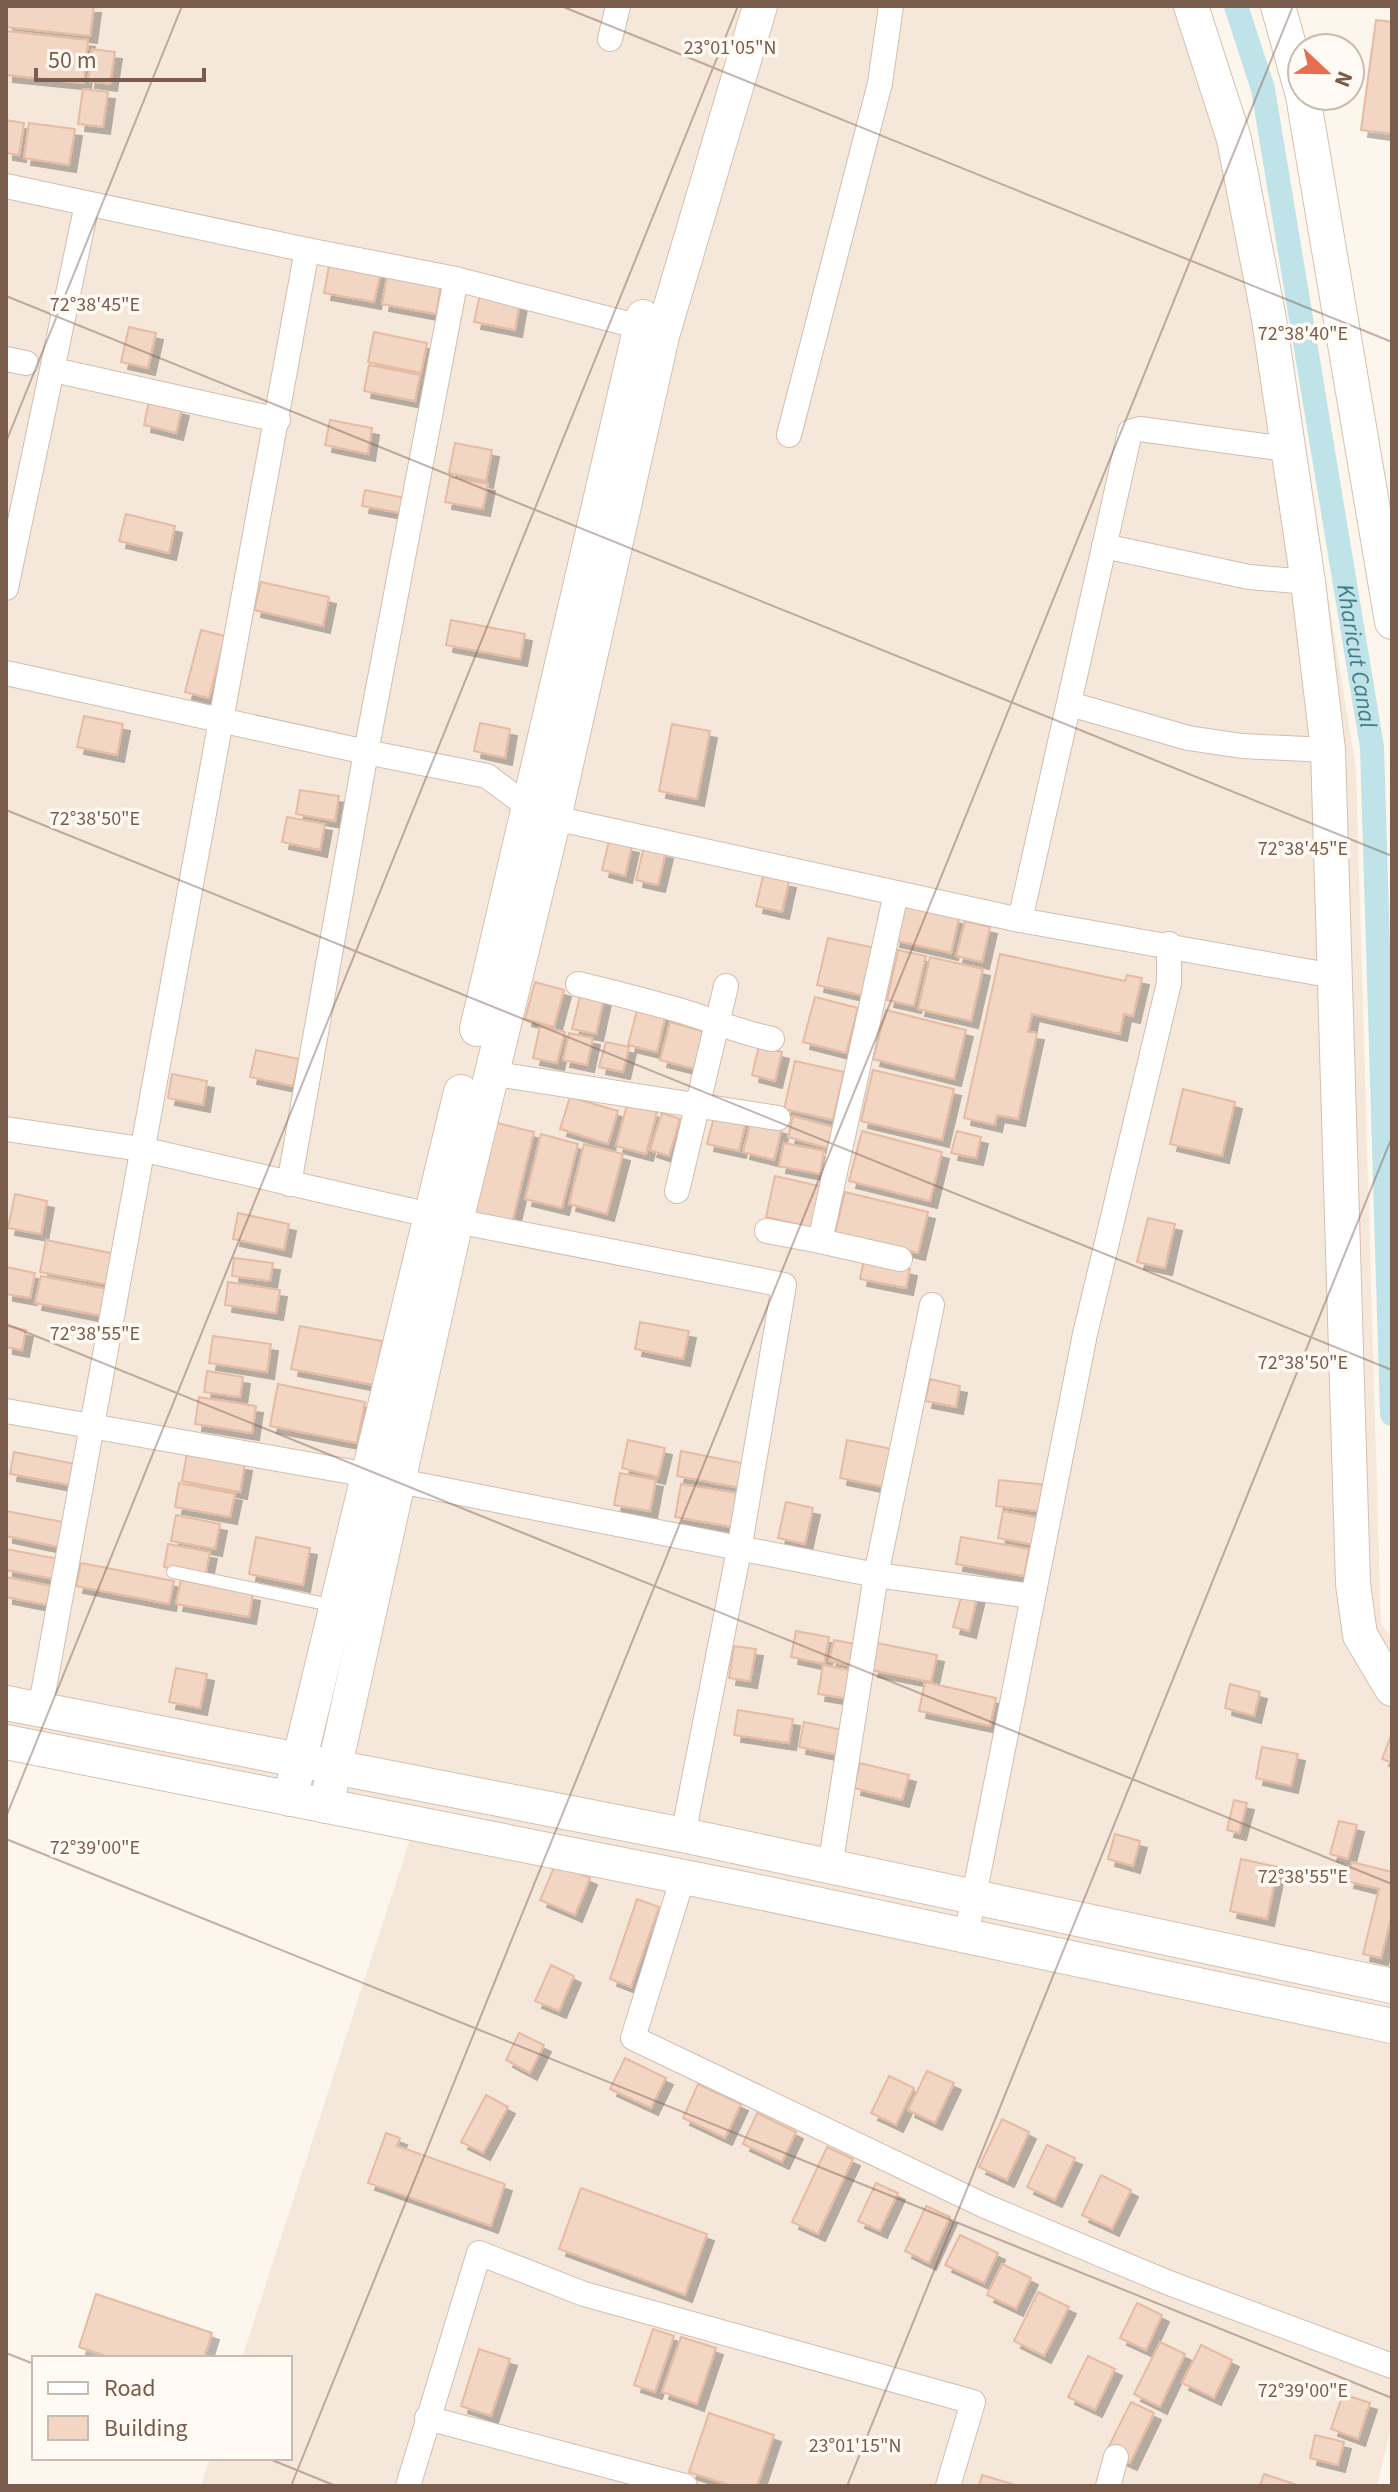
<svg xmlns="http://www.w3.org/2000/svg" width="1398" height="2492" viewBox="0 0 1398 2492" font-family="'Source Sans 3',sans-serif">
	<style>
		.residential { fill: #f5e8da }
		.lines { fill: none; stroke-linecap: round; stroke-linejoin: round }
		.canal { stroke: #bfe3e8; stroke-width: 24 }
		.building { fill: #f3d5c3; stroke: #e6bba3; stroke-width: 2; filter: url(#shadow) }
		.lane-casing { stroke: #d1beb0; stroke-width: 14 }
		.street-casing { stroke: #d1beb0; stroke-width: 26 }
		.secondary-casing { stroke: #d6c0b0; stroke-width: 36 }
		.lane { stroke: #fff; stroke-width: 12 }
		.street { stroke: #fff; stroke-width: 24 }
		.secondary { stroke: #fff; stroke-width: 34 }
		.ticks { fill: none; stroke: #7a5c4d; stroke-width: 2; stroke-opacity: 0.45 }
		.labels { text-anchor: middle; stroke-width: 7; stroke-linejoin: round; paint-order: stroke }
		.water-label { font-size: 24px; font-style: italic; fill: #437c86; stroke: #fffaf3 }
		.ticks-label { font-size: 20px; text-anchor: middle; fill: #7a5c4d; stroke: #fffaf3; stroke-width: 7; stroke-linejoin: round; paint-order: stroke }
	</style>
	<defs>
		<filter id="shadow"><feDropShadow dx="7" dy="7" stdDeviation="0" flood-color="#0004"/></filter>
	</defs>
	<rect width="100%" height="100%" fill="#fdf6ec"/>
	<polygon class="residential" points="6,6 1201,6 1266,219 1356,768 1381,1624 1392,1638 1392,2423 1377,2486 201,2486 210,2458 290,2458 290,2358 242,2358 412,1833 6,1756"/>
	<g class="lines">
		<path class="canal" id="s1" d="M1236,6L1263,89L1372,747L1392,1414"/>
	</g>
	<g class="building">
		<polygon points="6,6 94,6 90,36 6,27"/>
		<polygon points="1376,20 1392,22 1392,134 1361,130"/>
		<polygon points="6,31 88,40 84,83 6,75"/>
		<polygon points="92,49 115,52 110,84 88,81"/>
		<polygon points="83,89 108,92 103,127 78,124"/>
		<polygon points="6,120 24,123 19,155 6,153"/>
		<polygon points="29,123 75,129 69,165 24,158"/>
		<polygon points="330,261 381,271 374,302 324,293"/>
		<polygon points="388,271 442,281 436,314 382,304"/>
		<polygon points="480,294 520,302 515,330 474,322"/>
		<polygon points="129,327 156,333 148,368 121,362"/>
		<polygon points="374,332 427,343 421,373 368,362"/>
		<polygon points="369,365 420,375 415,401 364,391"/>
		<polygon points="149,401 182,409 176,433 144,425"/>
		<polygon points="330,420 372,428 368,454 325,445"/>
		<polygon points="455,443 492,450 486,481 449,473"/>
		<polygon points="450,477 488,484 483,509 445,502"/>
		<polygon points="365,490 405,498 401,513 362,506"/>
		<polygon points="126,514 175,526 169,553 119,541"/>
		<polygon points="261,582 329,597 323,626 254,610"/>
		<polygon points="451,620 525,634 520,659 446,645"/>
		<polygon points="201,630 225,636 209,698 185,692"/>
		<polygon points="84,716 123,724 117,755 77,747"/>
		<polygon points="480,723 510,729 505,758 474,751"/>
		<polygon points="672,724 710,731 697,799 659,791"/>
		<polygon points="300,790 339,796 335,821 296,814"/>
		<polygon points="287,817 325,824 320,850 282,842"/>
		<polygon points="609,841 632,846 625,876 602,870"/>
		<polygon points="644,847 666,852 658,885 636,880"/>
		<polygon points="763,876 789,881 782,912 756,906"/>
		<polygon points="901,905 959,918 951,953 893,940"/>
		<polygon points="965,921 990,927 982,962 956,956"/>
		<polygon points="828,938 875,948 864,996 817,985"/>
		<polygon points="898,950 926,956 914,1006 887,1000"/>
		<polygon points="1000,954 1125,981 1127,975 1142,978 1133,1016 1124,1014 1120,1034 1032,1014 1028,1032 1037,1033 1018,1119 997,1115 995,1125 964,1118"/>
		<polygon points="930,957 983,969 971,1021 918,1009"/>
		<polygon points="535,982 564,990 554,1027 525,1019"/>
		<polygon points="581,992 604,998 596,1034 572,1029"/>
		<polygon points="815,997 858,1008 846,1053 803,1042"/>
		<polygon points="638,1007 666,1014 657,1052 628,1045"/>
		<polygon points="886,1010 966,1030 954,1079 873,1059"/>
		<polygon points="670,1022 705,1032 695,1069 660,1060"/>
		<polygon points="540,1026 565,1032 557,1063 533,1058"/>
		<polygon points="569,1033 593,1038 587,1065 563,1060"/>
		<polygon points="606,1042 629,1047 623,1072 599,1067"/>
		<polygon points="759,1046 782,1052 775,1081 752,1075"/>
		<polygon points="256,1050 299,1059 293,1086 250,1077"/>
		<polygon points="795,1061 844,1072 833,1120 784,1109"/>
		<polygon points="873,1070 954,1089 942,1140 861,1121"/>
		<polygon points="172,1074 207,1081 203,1105 168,1098"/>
		<polygon points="1183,1089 1235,1102 1222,1156 1170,1144"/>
		<polygon points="570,1097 618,1111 608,1144 560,1129"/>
		<polygon points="627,1105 657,1112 646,1154 616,1146"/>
		<polygon points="662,1113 680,1119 669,1156 650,1150"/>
		<polygon points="715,1113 746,1121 739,1151 707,1144"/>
		<polygon points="793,1116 833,1127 827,1148 788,1137"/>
		<polygon points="751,1120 782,1128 774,1160 743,1152"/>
		<polygon points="493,1122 534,1132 512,1223 471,1214"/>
		<polygon points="862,1131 942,1152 930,1201 849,1181"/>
		<polygon points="957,1131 981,1137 976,1158 951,1153"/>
		<polygon points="541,1134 578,1144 562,1208 525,1199"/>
		<polygon points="784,1143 824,1151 820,1174 779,1166"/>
		<polygon points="584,1144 623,1154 607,1214 569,1204"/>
		<polygon points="775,1176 823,1187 813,1228 766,1217"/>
		<polygon points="845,1192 928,1212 918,1253 835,1233"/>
		<polygon points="15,1194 47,1201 41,1234 8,1228"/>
		<polygon points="238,1213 289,1224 284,1250 233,1239"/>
		<polygon points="1148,1218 1175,1224 1165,1268 1137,1262"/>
		<polygon points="46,1240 121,1255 115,1286 40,1272"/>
		<polygon points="234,1258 273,1263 270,1281 232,1276"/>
		<polygon points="864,1259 910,1269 906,1288 860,1279"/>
		<polygon points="6,1267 35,1273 30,1298 6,1294"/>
		<polygon points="41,1276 112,1290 107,1317 35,1303"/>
		<polygon points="228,1282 280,1290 276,1313 225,1305"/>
		<polygon points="640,1322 689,1331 683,1359 635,1349"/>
		<polygon points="6,1326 26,1330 22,1350 6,1347"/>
		<polygon points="300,1326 382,1341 374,1385 291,1369"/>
		<polygon points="213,1336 271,1344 267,1372 209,1363"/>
		<polygon points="207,1371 243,1377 240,1397 204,1392"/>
		<polygon points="930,1379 960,1386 956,1407 925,1401"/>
		<polygon points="278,1384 365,1402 357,1443 270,1426"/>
		<polygon points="199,1397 256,1406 252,1433 195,1424"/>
		<polygon points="628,1440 665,1448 658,1477 622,1468"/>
		<polygon points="847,1440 897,1450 889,1488 840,1478"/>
		<polygon points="681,1451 746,1464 741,1488 677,1476"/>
		<polygon points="14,1452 75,1464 70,1485 10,1474"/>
		<polygon points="187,1453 245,1464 240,1492 182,1481"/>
		<polygon points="620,1473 656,1480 650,1511 614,1505"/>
		<polygon points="999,1480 1048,1485 1044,1512 996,1506"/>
		<polygon points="179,1483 235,1494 230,1517 175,1507"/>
		<polygon points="681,1484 743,1494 738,1528 675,1517"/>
		<polygon points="786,1502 813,1508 805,1544 778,1538"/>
		<polygon points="6,1511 63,1522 59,1547 6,1536"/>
		<polygon points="1003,1511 1046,1519 1041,1546 998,1538"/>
		<polygon points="176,1515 220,1524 215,1549 171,1541"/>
		<polygon points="256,1537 310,1548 303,1585 249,1574"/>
		<polygon points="961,1537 1029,1549 1024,1576 956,1564"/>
		<polygon points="168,1544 210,1552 205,1576 164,1567"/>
		<polygon points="6,1549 58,1559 54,1579 6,1570"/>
		<polygon points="81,1563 174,1581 169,1604 76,1586"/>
		<polygon points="6,1577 51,1586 47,1605 6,1597"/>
		<polygon points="181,1580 253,1594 249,1617 176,1604"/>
		<polygon points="963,1590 978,1594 969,1631 953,1627"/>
		<polygon points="796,1631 829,1637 824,1664 791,1657"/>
		<polygon points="834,1640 860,1645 856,1667 829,1661"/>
		<polygon points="877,1643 937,1655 931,1682 871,1670"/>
		<polygon points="734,1646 756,1649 750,1681 729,1678"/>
		<polygon points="823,1665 855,1671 850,1699 818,1694"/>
		<polygon points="176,1668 207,1674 200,1708 169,1702"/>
		<polygon points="925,1682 996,1698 990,1726 919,1711"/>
		<polygon points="1230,1684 1260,1692 1254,1716 1225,1708"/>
		<polygon points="738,1710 793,1719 789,1743 734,1735"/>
		<polygon points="804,1722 843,1730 839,1755 799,1747"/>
		<polygon points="1392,1733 1392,1763 1382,1759"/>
		<polygon points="1262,1747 1298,1754 1291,1786 1256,1778"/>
		<polygon points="860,1763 909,1775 902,1800 854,1788"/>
		<polygon points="1234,1800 1247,1803 1239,1833 1227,1830"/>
		<polygon points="1339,1821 1357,1825 1348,1859 1330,1854"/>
		<polygon points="1115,1834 1140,1841 1133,1866 1108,1859"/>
		<polygon points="1241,1859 1278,1867 1267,1919 1230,1911"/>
		<polygon points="1352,1862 1392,1872 1392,1914 1381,1958 1363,1954 1379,1889 1347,1881"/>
		<polygon points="556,1863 590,1878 575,1915 540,1900"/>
		<polygon points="637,1899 659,1907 631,1987 610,1979"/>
		<polygon points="551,1965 574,1976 559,2011 535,2001"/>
		<polygon points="519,2033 544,2045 530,2073 506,2060"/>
		<polygon points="625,2058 666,2078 651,2108 610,2089"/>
		<polygon points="927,2071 954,2083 935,2123 908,2110"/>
		<polygon points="889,2076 914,2088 896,2125 871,2113"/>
		<polygon points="698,2084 741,2104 725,2138 683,2118"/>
		<polygon points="486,2095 508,2107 483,2153 461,2142"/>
		<polygon points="757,2113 796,2132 782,2162 743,2144"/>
		<polygon points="1002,2119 1029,2132 1007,2180 979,2167"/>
		<polygon points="386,2133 400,2138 397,2146 505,2184 491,2226 368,2183"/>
		<polygon points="1047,2145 1075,2158 1055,2200 1027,2187"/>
		<polygon points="827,2147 853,2159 818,2234 792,2222"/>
		<polygon points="1101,2175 1131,2190 1112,2229 1082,2215"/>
		<polygon points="876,2183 898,2193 880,2231 858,2221"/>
		<polygon points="581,2188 707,2234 685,2295 559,2249"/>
		<polygon points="926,2206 950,2217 929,2263 905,2251"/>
		<polygon points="960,2235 998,2253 984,2283 945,2265"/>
		<polygon points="1002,2264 1031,2278 1016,2309 987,2295"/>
		<polygon points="1038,2292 1069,2307 1044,2356 1014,2341"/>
		<polygon points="96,2294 212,2333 204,2358 112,2358 79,2347"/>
		<polygon points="1137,2303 1162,2315 1146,2350 1120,2338"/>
		<polygon points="653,2329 674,2336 655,2392 634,2385"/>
		<polygon points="681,2337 716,2348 697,2404 662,2392"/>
		<polygon points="1160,2342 1185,2354 1160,2407 1134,2394"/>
		<polygon points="1201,2345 1232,2360 1214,2398 1182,2383"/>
		<polygon points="479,2349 510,2359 491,2416 461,2406"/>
		<polygon points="1088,2356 1115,2369 1095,2410 1068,2397"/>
		<polygon points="1343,2394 1370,2403 1358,2439 1331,2429"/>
		<polygon points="1131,2402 1154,2413 1130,2463 1106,2452"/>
		<polygon points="709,2413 774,2435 757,2486 732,2486 689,2472"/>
		<polygon points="1315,2435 1344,2442 1338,2465 1310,2458"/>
		<polygon points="1264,2474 1297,2485 1296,2486 1260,2486"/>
		<polygon points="982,2475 1019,2486 979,2486"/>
	</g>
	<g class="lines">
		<defs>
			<polyline id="lane" points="173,1572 335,1606"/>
			<g id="street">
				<polyline points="610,39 618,6"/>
				<polyline points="6,186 307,250"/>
				<polyline points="456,279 366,752 487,776 530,808 554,818 1020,920 1334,976"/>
				<polyline points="6,359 26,363"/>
				<polyline points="54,370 278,420"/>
				<polyline points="789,435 880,83 891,6"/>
				<polyline points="1104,546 1249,577 1308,582"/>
				<polyline points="6,588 87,204"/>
				<polyline points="6,673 366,752 289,1184"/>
				<polyline points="1070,704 1188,738 1242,746 1328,750"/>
				<polyline points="1020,920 1130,432 1140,429 1286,449"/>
				<path d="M578,984C615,993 652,1002 688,1013C717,1022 742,1033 772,1039"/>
				<polyline points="490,1073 778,1118"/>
				<polyline points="6,1129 141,1149 456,1221 784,1285 739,1550 683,1835"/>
				<polyline points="677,1191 726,986"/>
				<polyline points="767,1231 820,1241 896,893"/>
				<polyline points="820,1241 900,1259"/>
				<polyline points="6,1411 369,1475 876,1575 932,1305"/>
				<polyline points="40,1710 307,250 456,279 640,327"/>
				<polyline points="830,1867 876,1575 1032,1596"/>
				<polyline points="683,1877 633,2038 985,2206 1169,2283 1392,2366"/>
				<polyline points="966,1936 1085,1334 1169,983 1169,944"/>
				<polyline points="427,2418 685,2486"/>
				<polyline points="408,2486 479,2253 584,2294 973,2402 948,2486"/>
				<polyline points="1108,2486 1116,2457"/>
			</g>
			<g id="secondary">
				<polyline points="1191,6 1234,139 1269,319 1308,582 1328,750 1353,1584 1360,1635 1392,1689"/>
				<polyline points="1278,6 1302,92"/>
				<polyline points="1303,96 1392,622"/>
				<polyline points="477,1029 643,317"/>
				<polyline points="6,1703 683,1835 1392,1986"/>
				<polyline points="6,1742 749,1890 1392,2026"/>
				<polyline points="290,1799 461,1092"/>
				<polyline points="326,1806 456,1221 554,818 662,336 760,6"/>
			</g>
		</defs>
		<use href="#lane" class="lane-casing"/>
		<use href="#street" class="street-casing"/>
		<use href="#secondary" class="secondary-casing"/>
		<use href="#lane" class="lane"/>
		<use href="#street" class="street"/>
		<use href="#secondary" class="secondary"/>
	</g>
	<path class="ticks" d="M561,6L1392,342M6,296L1392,856M6,442L182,6M6,810L1392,1370M6,1324L1392,1884M6,1817L738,6M6,1839L1392,2398M6,2353L34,2364M267,2458L336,2486M291,2486L1293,6M847,2486L1392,1137"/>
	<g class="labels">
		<g class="water-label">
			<text dy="8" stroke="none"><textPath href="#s1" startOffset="662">Kharicut Canal</textPath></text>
		</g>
	</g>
	<g class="ticks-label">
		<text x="730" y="54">23°01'05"N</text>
		<text x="95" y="311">72°38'45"E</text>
		<text x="1303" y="340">72°38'40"E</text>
		<text x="95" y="825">72°38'50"E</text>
		<text x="1303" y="855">72°38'45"E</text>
		<text x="95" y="1340">72°38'55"E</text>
		<text x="1303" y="1369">72°38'50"E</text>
		<text x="95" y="1854">72°39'00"E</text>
		<text x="1303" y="1883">72°38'55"E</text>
		<text x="1303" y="2397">72°39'00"E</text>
		<text x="855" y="2452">23°01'15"N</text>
	</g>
	<rect width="1398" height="2492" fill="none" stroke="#7a5c4d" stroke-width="16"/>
	<rect x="32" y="2356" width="260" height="104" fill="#fffaf3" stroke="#cabbb1" stroke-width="2"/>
	<rect x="48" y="2382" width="40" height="12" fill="#ffffff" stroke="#cabbb1" stroke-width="2"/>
	<text x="104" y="2396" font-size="24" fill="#7a5c4d">Road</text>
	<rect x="48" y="2416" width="40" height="24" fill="#f3d5c3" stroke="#cabbb1" stroke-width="2"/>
	<text x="104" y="2436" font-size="24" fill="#7a5c4d">Building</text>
	<g transform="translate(1326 72) rotate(112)"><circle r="38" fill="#fffaf3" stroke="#cabbb1" stroke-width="2"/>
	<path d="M0-6L14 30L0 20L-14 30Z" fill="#e76f51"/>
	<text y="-12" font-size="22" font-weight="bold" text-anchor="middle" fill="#7a5c4d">N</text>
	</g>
	<path d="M36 68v12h168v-12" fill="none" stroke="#7a5c4d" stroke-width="4"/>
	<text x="48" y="68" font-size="24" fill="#7a5c4d" stroke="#fffaf3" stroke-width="6" paint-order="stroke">50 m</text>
</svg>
